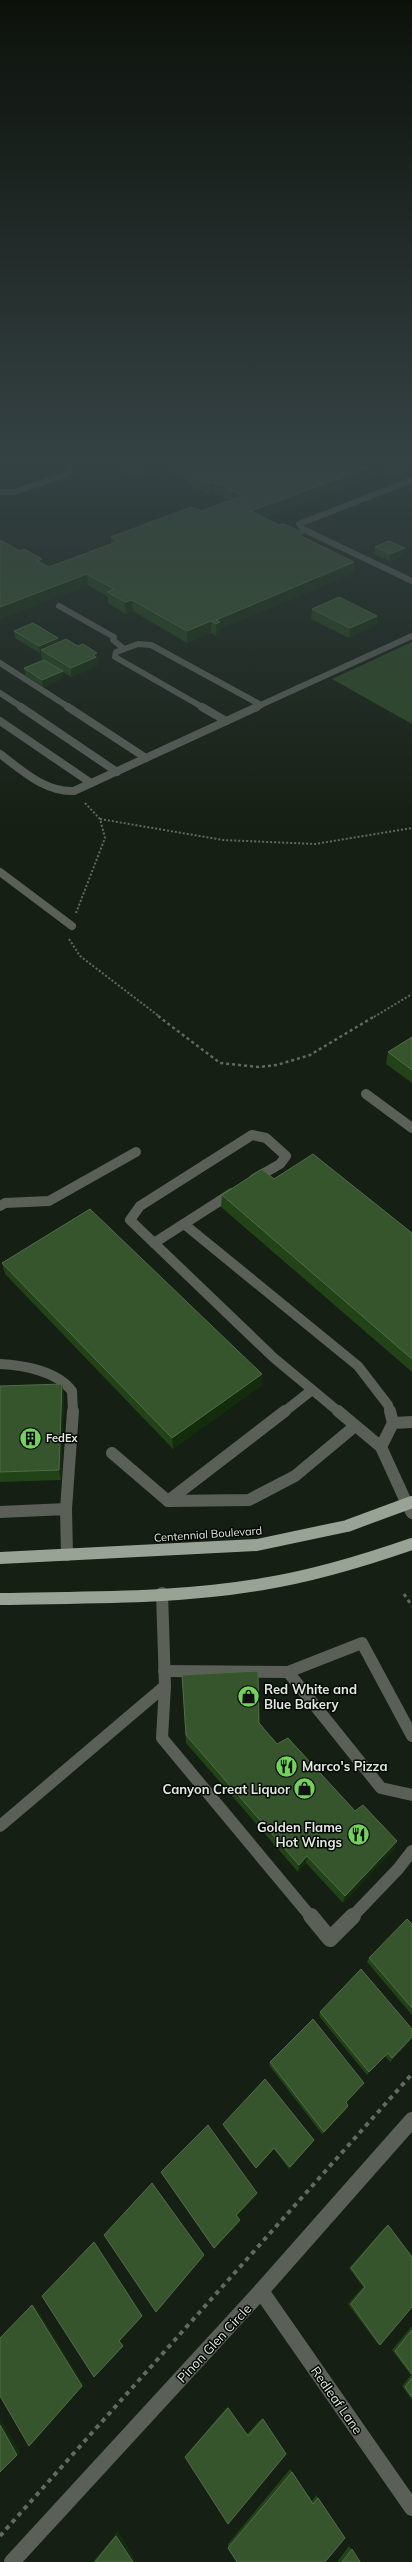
<svg xmlns="http://www.w3.org/2000/svg" width="412" height="2562" viewBox="0 0 412 2562" font-family="Mulish,sans-serif">
	<style>
		.green { fill: #2d4926 }
		.lines { fill: none; stroke-linecap: round; stroke-linejoin: round }
		.path-far3 { stroke: #616a5f; stroke-width: 2; stroke-dasharray: 2 2; stroke-linecap: butt }
		.path-far2 { stroke: #616a5f; stroke-width: 2.5; stroke-dasharray: 3 3; stroke-linecap: butt }
		.path-far1 { stroke: #616a5f; stroke-width: 3; stroke-dasharray: 3.5 3.5; stroke-linecap: butt }
		.path { stroke: #616a5f; stroke-width: 4; stroke-dasharray: 4.5 4.5; stroke-linecap: butt }
		.service-far4 { stroke: #5a5f58; stroke-width: 6 }
		.service-far3 { stroke: #5a5f58; stroke-width: 8 }
		.service-far2 { stroke: #5a5f58; stroke-width: 10 }
		.service-far1 { stroke: #5a5f58; stroke-width: 12 }
		.service { stroke: #5a5f58; stroke-width: 16 }
		.minor-far1 { stroke: #5a5f58; stroke-width: 12 }
		.minor { stroke: #5a5f58; stroke-width: 16 }
		.primary { stroke: #98a395; stroke-width: 12 }
		.wall { fill: #214317 }
		.shaded-wall { fill: #132d0c }
		.building { fill: #36552d; stroke: #516c49 }
		.labels { text-anchor: middle; stroke-width: 3; stroke-linejoin: round; paint-order: stroke }
		.poi-label { font-size: 11px; font-weight: bold; fill: #e3eae1; stroke: #040804; text-anchor: start }
		.street-label { font-size: 11px; fill: #e3eae1; stroke: #040804 }
		.near-poi-label { font-size: 13px; font-weight: bold; fill: #e3eae1; stroke: #040804; text-anchor: start }
		.near-street-label { font-size: 13px; fill: #e3eae1; stroke: #040804 }
	</style>
	<rect width="100%" height="100%" fill="#151f13"/>
	<polygon class="green" points="412,642 412,724 332,679"/>
	<g class="lines">
		<g class="path-far3">
			<polyline points="100,819 223,840 315,844 412,828"/>
			<polyline points="76,913 105,838 100,819 84,802"/>
			<polyline points="69,939 80,956 160,1017"/>
			<polyline points="374,1017 412,994"/>
		</g>
		<polyline class="path-far2" points="158,1016 220,1063 259,1067 277,1065 310,1055 375,1016"/>
		<polyline class="path-far1" points="404,1594 412,1606"/>
		<polyline class="path" points="0,2536 412,2074"/>
		<g class="service-far4">
			<polyline points="412,480 299,524 303,529 412,581"/>
			<polyline points="0,492 14,492 65,475 70,471 69,466"/>
			<polyline points="59,606 114,637 113,640 124,649"/>
			<polyline points="0,663 70,708"/>
			<polyline points="0,693 23,708"/>
			<polyline points="204,708 115,657 116,652 138,644 151,645 261,705"/>
			<polyline points="254,708 412,636"/>
		</g>
		<g class="service-far3">
			<polyline points="21,707 117,772"/>
			<polyline points="68,707 146,758"/>
			<polyline points="202,707 226,721"/>
			<polyline points="0,721 91,783"/>
			<path d="M0,754C23,771 44,792 74,791L257,707"/>
			<polyline points="0,872 72,926"/>
		</g>
		<g class="service-far2">
			<polyline points="366,1094 412,1128"/>
			<polyline points="254,1179 280,1164 286,1156 266,1138 252,1135 140,1206 130,1220 274,1358 339,1412"/>
			<polyline points="0,1206 5,1203 49,1201 136,1152"/>
			<polyline points="184,1224 358,1366 388,1405 390,1412"/>
			<polyline points="154,1243 232,1193"/>
			<path d="M0,1364C23,1365 57,1371 72,1391L73,1412"/>
			<polyline points="284,1412 312,1390"/>
		</g>
		<g class="service-far1">
			<polyline points="338,1411 381,1447"/>
			<polyline points="390,1411 393,1423"/>
			<polyline points="112,1453 168,1501 249,1500 295,1476 355,1426"/>
			<polyline points="168,1501 285,1411"/>
			<polyline points="407,1504 381,1447 393,1423 412,1422"/>
			<polyline points="66,1509 73,1411"/>
			<polyline points="0,1512 66,1509 67,1555"/>
			<polyline points="164,1671 288,1672 362,1643 412,1736"/>
			<polyline points="288,1672 381,1788 412,1795"/>
			<polyline points="165,1686 162,1738 311,1917"/>
			<polyline points="0,1826 165,1686 162,1593"/>
			<polyline points="352,1917 398,1869 412,1851"/>
		</g>
		<polyline class="service" points="311,1916 330,1939 353,1916"/>
		<polyline class="minor-far1" points="407,1504 412,1513"/>
		<g class="minor">
			<polyline points="261,2291 412,2508"/>
			<polyline points="12,2562 261,2291 412,2120"/>
		</g>
		<g class="primary">
			<polyline points="0,1558 257,1545 347,1526 412,1502"/>
			<path d="M0,1599C87,1597 177,1599 263,1584C314,1576 363,1561 412,1544"/>
		</g>
	</g>
	<g class="wall">
		<polygon points="123,466 408,466 407,476 399,479 383,472 263,518 279,525 304,533 304,537 354,562 353,573 220,629 220,634 216,636 211,633 187,643 133,611 126,614 108,603 108,597 88,585 0,619 0,540 49,567 112,544 111,537 201,511 230,500 214,493 209,495 192,486 192,483 163,469 137,478 123,472"/>
		<polygon points="375,547 404,555 390,561 374,554"/>
		<polygon points="312,609 377,616 376,625 349,638 311,619"/>
		<polygon points="14,631 58,643 78,646 97,653 98,662 96,663 97,666 71,677 63,672 63,678 43,687 25,675 24,668 43,660 42,659 41,652 40,653 15,638"/>
		<polygon points="412,1037 412,1083 386,1064 388,1052"/>
		<polygon points="274,1179 412,1233 412,1372 221,1207 222,1195"/>
		<polygon points="2,1263 262,1385 173,1449 5,1274"/>
		<polygon points="0,1386 64,1394 61,1480 0,1482"/>
		<polygon points="182,1675 259,1723 277,1744 355,1811 395,1848 343,1903 306,1863 298,1872 186,1743"/>
		<polygon points="412,1924 412,2015 367,1962 369,1958"/>
		<polygon points="320,2012 412,2029 412,2038 390,2062 385,2056 367,2075 319,2016"/>
		<polygon points="270,2062 364,2083 346,2103 348,2106 347,2109 322,2134 269,2065"/>
		<polygon points="223,2124 313,2142 289,2169 274,2149 256,2169 223,2126"/>
		<polygon points="161,2172 257,2195 237,2216 240,2220 240,2222 214,2249 162,2174"/>
		<polygon points="388,2225 380,2345 378,2344 348,2304 363,2287 349,2268 385,2227"/>
		<polygon points="412,2326 412,2400 402,2386 411,2375 392,2350"/>
		<polygon points="228,2406 247,2434 262,2418 285,2451 185,2457 186,2455"/>
		<polygon points="290,2469 312,2501 316,2495 345,2538 228,2548 228,2544"/>
		<polygon points="118,2532 136,2562 93,2562"/>
		<polygon points="349,2546 361,2562 337,2562"/>
	</g>
	<g class="shaded-wall">
		<polygon points="140,466 163,466 163,469 137,478 136,468"/>
		<polygon points="372,466 384,466 383,472 250,522 251,511"/>
		<polygon points="406,466 408,466 407,476 399,479 400,468"/>
		<polygon points="214,482 214,493 209,495 209,484"/>
		<polygon points="304,533 303,544 299,535"/>
		<polygon points="405,548 404,555 390,561 390,554"/>
		<polygon points="42,559 43,570 37,561"/>
		<polygon points="354,562 353,573 220,629 220,634 216,636 216,620"/>
		<polygon points="87,574 88,585 0,619 0,607"/>
		<polygon points="132,600 133,611 126,614 125,602"/>
		<polygon points="377,616 376,625 349,638 350,628"/>
		<polygon points="211,621 211,633 187,643 187,631"/>
		<polygon points="58,638 59,645 41,650 41,652 40,653 39,646"/>
		<polygon points="97,653 98,662 96,663 97,666 71,677 71,668"/>
		<polygon points="63,671 63,678 43,687 42,680"/>
		<polygon points="262,1374 262,1385 173,1449 172,1438"/>
		<polygon points="62,1384 64,1394 61,1480 59,1470"/>
		<polygon points="397,1841 395,1848 343,1903 345,1896"/>
		<polygon points="307,1856 306,1863 298,1872 299,1865"/>
		<polygon points="388,2053 385,2056 367,2075 369,2072"/>
		<polygon points="364,2083 362,2086 344,2105 346,2102"/>
		<polygon points="348,2106 347,2109 322,2134 324,2132"/>
		<polygon points="274,2148 274,2149 256,2169 256,2168"/>
		<polygon points="257,2193 257,2195 236,2216 236,2215"/>
		<polygon points="240,2220 240,2222 214,2249 214,2248"/>
		<polygon points="94,2242 96,2243 143,2316 120,2340 124,2345 95,2376 94,2377 119,2341"/>
		<polygon points="32,2305 35,2305 84,2385 32,2444 29,2446"/>
		<polygon points="228,2406 247,2434 248,2436 228,2408"/>
		<polygon points="0,2418 20,2452 0,2473"/>
		<polygon points="118,2532 136,2562 133,2562 116,2536"/>
	</g>
	<g class="building">
		<polygon points="133,466 140,466 136,468"/>
		<polygon points="180,466 372,466 251,511 279,525 284,524 304,533 299,535 354,562 216,620 220,622 216,624 211,621 187,631 132,600 125,602 107,592 114,589 87,574 0,607 0,540 20,551 24,549 42,559 37,561 49,567 119,541 111,537 191,507 201,511 243,496 214,482 209,484 192,476 196,474"/>
		<polygon points="395,466 406,466 400,468"/>
		<polygon points="389,541 405,548 390,554 375,547"/>
		<polygon points="339,597 377,616 350,628 312,609"/>
		<polygon points="33,623 58,638 39,646 14,631"/>
		<polygon points="66,639 78,646 83,644 97,653 93,655 96,657 71,668 41,650"/>
		<polygon points="44,660 63,671 42,680 24,668"/>
		<polygon points="412,1037 412,1070 388,1052"/>
		<polygon points="313,1154 412,1233 412,1359 222,1195 262,1169 274,1179"/>
		<polygon points="90,1209 262,1374 172,1438 2,1263"/>
		<polygon points="62,1384 59,1470 0,1472 0,1386"/>
		<polygon points="258,1671 259,1723 277,1744 288,1738 355,1811 363,1805 397,1841 345,1896 307,1856 299,1865 186,1735 182,1675"/>
		<polygon points="407,1919 412,1924 412,2008 369,1958"/>
		<polygon points="361,1969 412,2029 412,2037 392,2058 388,2053 369,2072 320,2012"/>
		<polygon points="313,2019 364,2083 346,2102 348,2106 324,2132 270,2062"/>
		<polygon points="265,2079 314,2140 290,2167 274,2148 256,2168 223,2124"/>
		<polygon points="208,2125 257,2193 236,2215 240,2220 214,2248 161,2172"/>
		<polygon points="152,2183 204,2255 156,2312 104,2235"/>
		<polygon points="388,2225 412,2257 412,2307 380,2345 351,2304 365,2287 351,2268"/>
		<polygon points="94,2242 142,2316 119,2341 123,2346 94,2377 42,2296"/>
		<polygon points="32,2305 82,2386 29,2446 0,2396 0,2338"/>
		<polygon points="412,2330 412,2374 395,2351"/>
		<polygon points="412,2378 412,2397 405,2387"/>
		<polygon points="228,2408 248,2436 263,2419 286,2454 228,2524 185,2457"/>
		<polygon points="0,2425 17,2455 0,2472"/>
		<polygon points="292,2472 313,2504 318,2498 345,2538 325,2562 237,2562 228,2548"/>
		<polygon points="116,2536 133,2562 95,2562"/>
		<polygon points="352,2549 360,2562 342,2562"/>
	</g>
	<linearGradient id="sky" x2="0" y2="1"><stop stop-color="#0c110a"/><stop offset="0.56" stop-color="#354244"/><stop offset="1" stop-color="#354244" stop-opacity="0"/></linearGradient>
	<rect width="412" height="825" fill="url(#sky)"/>
	<defs>
		<symbol id="building-disc" viewBox="-11 -11 22 22"><circle r="9.5" fill="#73d25c" stroke="#040804"/><path d="M-4-6H4V6H1V3H-1V6H-4ZM-2.5-4.3h1.7v1.8h-1.7ZM.8-4.3h1.7v1.8H.8ZM-2.5-1h1.7V.8h-1.7ZM.8-1h1.7V.8H.8Z" fill="#111"/></symbol>
		<symbol id="shop-disc" viewBox="-11 -11 22 22"><circle r="9.5" fill="#73d25c" stroke="#040804"/><path d="M-5-2.5h2.3a2.7 3.5 0 0 1 5.4 0H5L5.5 6h-11ZM-1.5-2.5h3a1.5 2.3 0 0 0-3 0Z" fill="#111"/></symbol>
		<symbol id="restaurant-disc" viewBox="-11 -11 22 22"><circle r="9.5" fill="#73d25c" stroke="#040804"/><path d="M-5-6h1v4h1v-4h1v4h1v-4h1v5L-1.5 .5V6h-2V.5L-5-1ZM5-6V6H3V1.5H1.5Q1.5-4 5-6Z" fill="#111"/></symbol>
	</defs>
	<g fill-rule="evenodd">
		<use href="#building-disc" x="18" y="1426" width="25" height="25"/>
		<use href="#shop-disc" x="236" y="1684" width="25" height="25"/>
		<use href="#restaurant-disc" x="274" y="1754" width="25" height="25"/>
		<use href="#shop-disc" x="292" y="1776" width="25" height="25"/>
		<use href="#restaurant-disc" x="346" y="1822" width="25" height="25"/>
	</g>
	<g class="labels">
		<g class="poi-label">
			<text x="46" y="1442">FedEx</text>
		</g>
		<g class="street-label">
			<text transform="translate(208 1534) rotate(-4)" y="4">Centennial Boulevard</text>
		</g>
		<g class="near-poi-label">
			<text x="264" y="1694">Red White and<tspan x="264" dy="15">Blue Bakery</tspan></text>
			<text x="302" y="1771">Marco's Pizza</text>
			<text x="290" y="1794" text-anchor="end">Canyon Creat Liquor</text>
			<text x="342" y="1832" text-anchor="end">Golden Flame<tspan x="342" dy="15">Hot Wings</tspan></text>
		</g>
		<g class="near-street-label">
			<text transform="translate(214 2343) rotate(-47)" y="5">Pinon Glen Circle</text>
			<text transform="translate(337 2400) rotate(55)" y="5">Redleaf Lane</text>
		</g>
	</g>
</svg>
